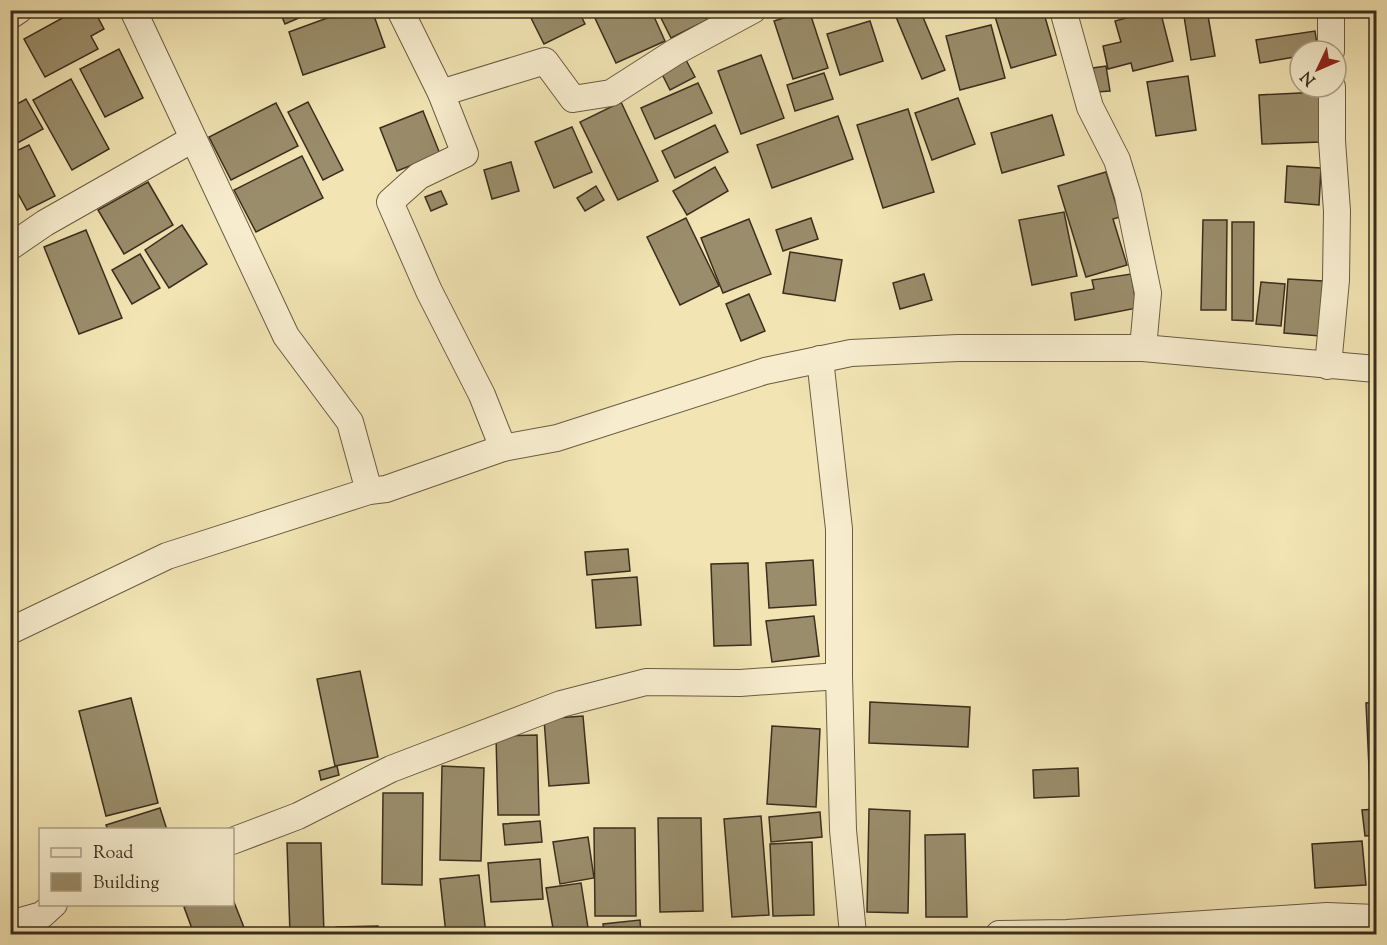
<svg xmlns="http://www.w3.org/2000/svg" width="1387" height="945" viewBox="0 0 1387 945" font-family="'Sorts Mill Goudy',serif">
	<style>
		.building { fill: #9a8d6b; stroke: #3b2e1e; stroke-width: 1.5 }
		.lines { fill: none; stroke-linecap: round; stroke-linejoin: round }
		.minor-casing { stroke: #695c43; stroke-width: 28 }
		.minor { stroke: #f7edce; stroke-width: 26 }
	</style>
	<rect width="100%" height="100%" fill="#f2e4b3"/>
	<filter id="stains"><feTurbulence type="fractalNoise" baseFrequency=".00333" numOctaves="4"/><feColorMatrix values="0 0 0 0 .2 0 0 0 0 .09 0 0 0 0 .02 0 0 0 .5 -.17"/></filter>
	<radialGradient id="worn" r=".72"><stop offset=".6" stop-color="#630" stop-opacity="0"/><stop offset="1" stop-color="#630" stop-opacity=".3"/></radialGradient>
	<g class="building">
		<polygon points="77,10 94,10 104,29 91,36 98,49 45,77 24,39"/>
		<polygon points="279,10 317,10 285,24"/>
		<polygon points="349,10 372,10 385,47 303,75 289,32"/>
		<polygon points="527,10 578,10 585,24 544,44"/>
		<polygon points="606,10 651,10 665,41 616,63 594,16"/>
		<polygon points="657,10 702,10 707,20 671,38"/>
		<polygon points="809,10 828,68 793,79 774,21"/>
		<polygon points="898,10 920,10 945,70 922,79 894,12"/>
		<polygon points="993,10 1043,10 1056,55 1011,68"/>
		<polygon points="1155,10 1160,10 1173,61 1133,71 1131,63 1108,69 1103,46 1121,42 1115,21"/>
		<polygon points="1183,10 1207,10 1215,56 1191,60"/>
		<polygon points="870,21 883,61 840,75 827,34"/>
		<polygon points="991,25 1005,78 960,90 946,36"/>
		<polygon points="1315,31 1318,51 1300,51 1300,56 1260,63 1256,40"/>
		<polygon points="119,49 143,98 105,117 80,69"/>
		<polygon points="761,55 784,118 741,134 718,71"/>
		<polygon points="686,60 695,77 670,90 662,74"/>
		<polygon points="1106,66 1110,91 1097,92 1093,68"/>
		<polygon points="824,73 833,99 795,111 787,85"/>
		<polygon points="1188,76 1196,130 1156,136 1147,82"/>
		<polygon points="71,79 109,149 72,170 33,100"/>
		<polygon points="698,83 712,113 655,139 641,108"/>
		<polygon points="1319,92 1321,142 1262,144 1259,95"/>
		<polygon points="958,98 975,144 932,160 915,113"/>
		<polygon points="26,99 43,129 10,147 10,108"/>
		<polygon points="308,102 343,170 323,180 288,112"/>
		<polygon points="621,102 658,181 618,200 580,122"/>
		<polygon points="276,103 298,146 231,180 209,137"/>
		<polygon points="908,109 934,192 883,208 857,125"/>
		<polygon points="423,111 440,154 397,171 380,128"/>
		<polygon points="1052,115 1064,155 1002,173 991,133"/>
		<polygon points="838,116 853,159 772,188 757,145"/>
		<polygon points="715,125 728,152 675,178 662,151"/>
		<polygon points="572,127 592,172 554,188 535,142"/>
		<polygon points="29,145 55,196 27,210 10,179 10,154"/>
		<polygon points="302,156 323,198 256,232 234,190"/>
		<polygon points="511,162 519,191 492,199 484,170"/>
		<polygon points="1287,166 1321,168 1319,205 1285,202"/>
		<polygon points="715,167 728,191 687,215 673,191"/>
		<polygon points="1106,172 1120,217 1113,219 1127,265 1086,277 1058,186"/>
		<polygon points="148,182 173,225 124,254 98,210"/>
		<polygon points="596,186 604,200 585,211 577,198"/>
		<polygon points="441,191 447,204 431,211 425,197"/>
		<polygon points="1064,212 1077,276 1032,285 1019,220"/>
		<polygon points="686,218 719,286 680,305 647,237"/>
		<polygon points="811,218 818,239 783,251 776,230"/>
		<polygon points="749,219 771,274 723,293 701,238"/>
		<polygon points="1203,220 1227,220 1226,310 1201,310"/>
		<polygon points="1232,222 1254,222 1253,321 1232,320"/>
		<polygon points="182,225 207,264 169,288 145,250"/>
		<polygon points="86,230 122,318 79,334 44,247"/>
		<polygon points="790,252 842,260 835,301 783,293"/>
		<polygon points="140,254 160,288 132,304 112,270"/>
		<polygon points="924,274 932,300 900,309 893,283"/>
		<polygon points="1131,274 1137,308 1075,320 1071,293 1094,289 1092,280"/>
		<polygon points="1288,279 1323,281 1320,336 1284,333"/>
		<polygon points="1261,282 1285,284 1281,326 1256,324"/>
		<polygon points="749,294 765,331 741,341 726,304"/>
		<polygon points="628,549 630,571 587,575 585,552"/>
		<polygon points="813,560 816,605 769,608 766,563"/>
		<polygon points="748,563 751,645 714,646 711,564"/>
		<polygon points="637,577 641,625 596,628 592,580"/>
		<polygon points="814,616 819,656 772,662 766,621"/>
		<polygon points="360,671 378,757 335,766 317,679"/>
		<polygon points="131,698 158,803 106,816 79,711"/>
		<polygon points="870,702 970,707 968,747 869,743"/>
		<polygon points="1376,702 1376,789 1370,789 1366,703"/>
		<polygon points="583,716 589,783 549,786 544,719"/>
		<polygon points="772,726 820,729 816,807 767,804"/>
		<polygon points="537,735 539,815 498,815 496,736"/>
		<polygon points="337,766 339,775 321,780 319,771"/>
		<polygon points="442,766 484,768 481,861 440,860"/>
		<polygon points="1078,768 1079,796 1034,798 1033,770"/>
		<polygon points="383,793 423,793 422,885 382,884"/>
		<polygon points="160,808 167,830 108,830 106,825"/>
		<polygon points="869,809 910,811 908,913 867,912"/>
		<polygon points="1376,809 1376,835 1365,836 1362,810"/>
		<polygon points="820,812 822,837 771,842 769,817"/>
		<polygon points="761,816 769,915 732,917 724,819"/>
		<polygon points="658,818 701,818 703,911 660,912"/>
		<polygon points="540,821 542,842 505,845 503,824"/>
		<polygon points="594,828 635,828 636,916 595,916"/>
		<polygon points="965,834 967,917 926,917 925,835"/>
		<polygon points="588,837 594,878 560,884 553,842"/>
		<polygon points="1362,841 1366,885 1315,888 1312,844"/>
		<polygon points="812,842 814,915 773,916 770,844"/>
		<polygon points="287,843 321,843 324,934 290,934"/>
		<polygon points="540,859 543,899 491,902 488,863"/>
		<polygon points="479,875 486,934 446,934 440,879"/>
		<polygon points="581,883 589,934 554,934 546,888"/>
		<polygon points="232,897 245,930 234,934 194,934 184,907 190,904 232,904"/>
		<polygon points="640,920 641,934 604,934 603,924"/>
		<polygon points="378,926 378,934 336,934 336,927"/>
	</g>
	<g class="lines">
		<defs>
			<g id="minor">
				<polyline points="133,10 286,336 350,422 369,491"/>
				<polyline points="400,10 441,93 465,154 419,176 390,202 429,291 482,395 503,448"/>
				<polyline points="1063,10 1090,107 1117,160 1128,196 1148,293 1143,348"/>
				<polyline points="1331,10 1331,51"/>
				<polyline points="10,16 19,10"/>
				<polyline points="441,93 545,61 573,99 611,93 675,52 753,10"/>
				<polyline points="10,247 45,223 193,139"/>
				<polyline points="820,359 839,529 839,676 843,830 853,934"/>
				<polyline points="1328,366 1336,280 1337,211 1332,141 1332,87"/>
				<polyline points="10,631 167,556 369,491 386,489 503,448 557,438 765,371 851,353 958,348 1143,348 1376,369"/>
				<polyline points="232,841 298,816 391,769 561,704 646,682 740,683 839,676"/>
				<polyline points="10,924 42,915 54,904"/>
				<polyline points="999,934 1067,933 1327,916 1376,918"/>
			</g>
		</defs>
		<use href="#minor" class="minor-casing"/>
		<use href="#minor" class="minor"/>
	</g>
	<rect width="1387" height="945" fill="none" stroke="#f2e4b3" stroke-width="36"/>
	<rect x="12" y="12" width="1363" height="921" fill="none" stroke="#3b2e1e" stroke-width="3"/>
	<rect x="18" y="18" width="1351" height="909" fill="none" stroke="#3b2e1e" stroke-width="1.5"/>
	<rect x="39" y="828" width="195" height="78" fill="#f7edce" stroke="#aca188" stroke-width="1.5"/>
	<rect x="51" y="848" width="30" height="9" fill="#f7edce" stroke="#aca188" stroke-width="1.5"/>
	<text x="93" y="858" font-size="18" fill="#3b2e1e">Road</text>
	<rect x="51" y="873" width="30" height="18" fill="#9a8d6b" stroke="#aca188" stroke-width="1.5"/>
	<text x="93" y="888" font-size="18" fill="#3b2e1e">Building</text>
	<g transform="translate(1318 69) rotate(226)"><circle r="28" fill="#f7edce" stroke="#aca188" stroke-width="1.5"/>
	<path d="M0-4.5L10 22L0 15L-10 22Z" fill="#8f2418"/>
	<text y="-9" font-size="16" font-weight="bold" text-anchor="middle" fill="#3b2e1e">N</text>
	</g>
	<rect width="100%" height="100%" filter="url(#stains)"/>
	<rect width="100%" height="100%" fill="url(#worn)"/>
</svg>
